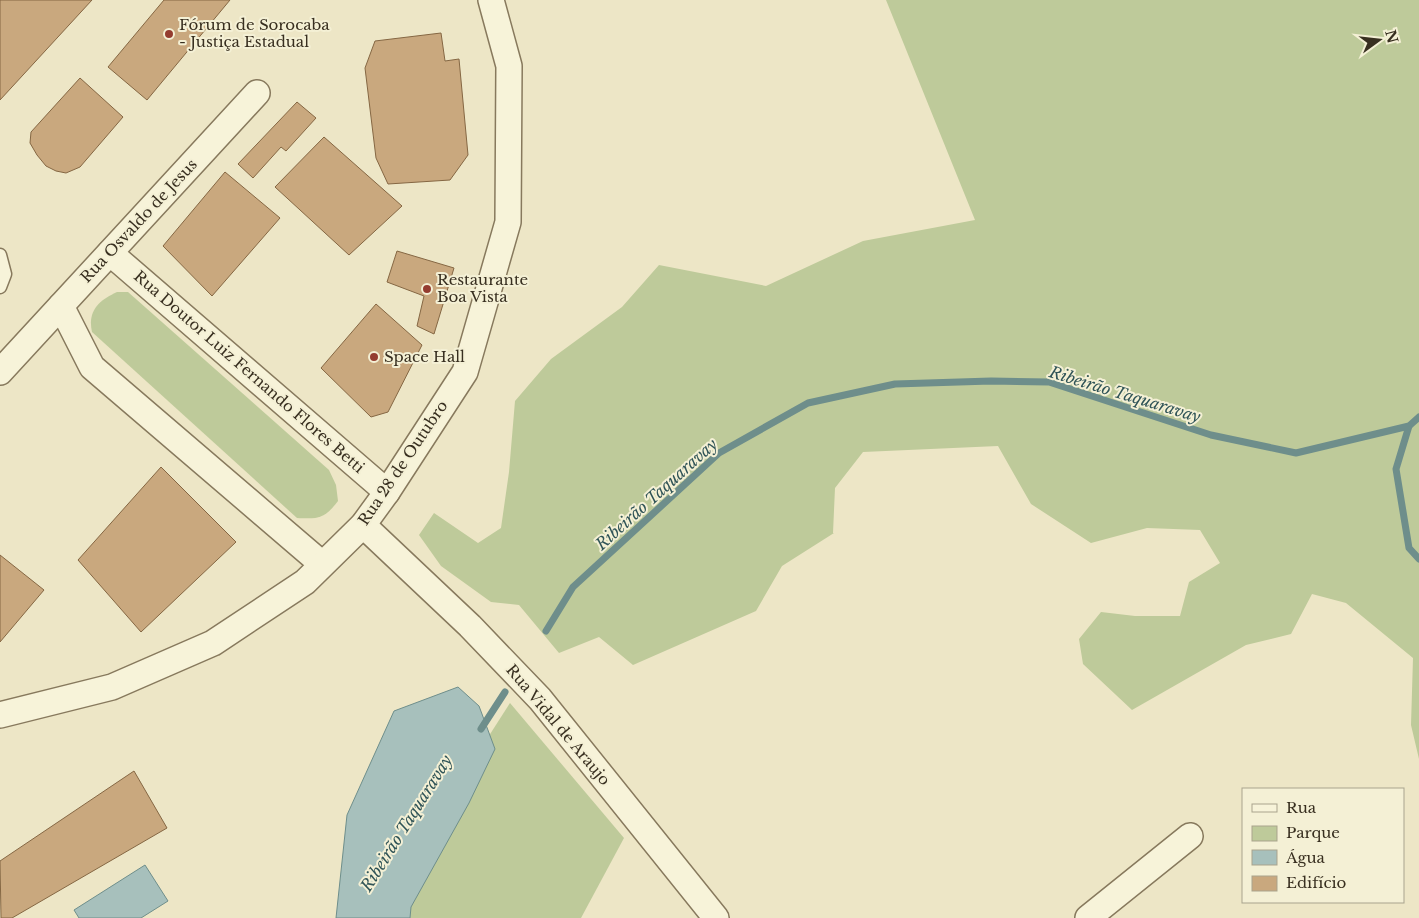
<svg xmlns="http://www.w3.org/2000/svg" width="1419" height="918" viewBox="0 0 1419 918" font-family="'Libre Baskerville',serif">
	<style>
		.green { fill: #beca9a }
		.water { fill: #a7c0bc; stroke: #6e8e8b }
		.lines { fill: none; stroke-linecap: round; stroke-linejoin: round }
		.stream { stroke: #6e8e8b; stroke-width: 7 }
		.building { fill: #c9a87e; stroke: #856743 }
		.lane-casing { stroke: #87795d; stroke-width: 15 }
		.street-casing { stroke: #87795d; stroke-width: 28 }
		.lane { stroke: #f7f3d9; stroke-width: 12 }
		.street { stroke: #f7f3d9; stroke-width: 25 }
		.poi-dot { fill: #943c2f; stroke: #f4f0d5; stroke-width: 2 }
		.labels { text-anchor: middle; stroke-width: 4; stroke-linejoin: round; paint-order: stroke }
		.poi-label { font-size: 15px; fill: #382f20; stroke: #f4f0d5; text-anchor: start }
		.street-label { font-size: 15px; fill: #382f20; stroke: #f4f0d5 }
		.water-label { font-size: 16px; font-style: italic; fill: #305457; stroke: #f4f0d5 }
	</style>
	<rect width="100%" height="100%" fill="#ede6c6"/>
	<g class="green">
		<polygon points="886,0 1419,0 1419,759 1411,725 1413,658 1346,603 1312,594 1291,634 1246,645 1132,710 1083,664 1079,639 1101,612 1135,616 1180,616 1189,582 1220,563 1200,530 1147,528 1091,543 1031,504 998,446 863,452 835,488 833,533 834,533 782,566 756,611 633,665 599,637 559,653 519,605 491,602 441,566 419,535 434,513 478,543 501,528 509,472 515,401 551,359 622,307 659,265 766,286 863,241 975,220"/>
		<path d="M117,292H128L329,470L336,485L338,501C324,519 319,519 297,518L92,332C87,310 100,300 117,292Z"/>
		<polygon points="510,703 624,838 581,918 374,918 385,898"/>
	</g>
	<g class="water">
		<polygon points="458,687 479,706 495,749 469,803 411,907 410,918 336,918 347,815 394,711"/>
		<polygon points="145,865 168,901 141,918 79,918 74,910"/>
	</g>
	<g class="lines">
		<g class="stream">
			<polyline points="1409,426 1396,469 1409,548 1419,559"/>
			<polyline points="546,631 573,587 719,453 808,403 895,384 991,381 1049,382 1211,435 1296,453 1409,426 1419,417"/>
			<polyline points="481,729 505,692"/>
		</g>
	</g>
	<g class="building">
		<polygon points="0,0 92,0 0,100"/>
		<polygon points="164,0 230,0 147,100 108,67"/>
		<polygon points="441,33 445,61 459,59 468,155 450,180 388,184 376,158 365,68 375,41"/>
		<polygon points="80,78 123,117 80,167 66,173 56,171 46,166 37,155 30,143 31,132"/>
		<polygon points="297,102 316,118 286,151 281,147 253,178 238,164"/>
		<polygon points="324,137 402,206 349,255 275,187"/>
		<polygon points="225,172 280,218 212,296 163,246"/>
		<polygon points="397,251 454,268 434,334 417,326 424,296 387,282"/>
		<polygon points="376,304 422,345 388,412 371,417 321,368"/>
		<polygon points="161,467 236,542 141,632 78,560"/>
		<polygon points="0,555 44,590 0,642"/>
		<polygon points="134,771 167,828 12,918 1,918 0,861"/>
	</g>
	<g class="lines">
		<defs>
			<polyline id="lane" points="0,255 5,274 0,287"/>
			<g id="street">
				<polyline points="110,253 387,492"/>
				<polyline points="61,306 92,367 322,564"/>
				<polyline points="0,372 257,93"/>
				<polyline points="363,525 470,626 540,699 716,918"/>
				<polyline points="0,715 112,687 213,643 305,582 363,525 387,492 465,372 508,222 509,66 491,0"/>
				<polyline points="1088,918 1190,836"/>
			</g>
		</defs>
		<use href="#lane" class="lane-casing"/>
		<use href="#street" class="street-casing"/>
		<use href="#lane" class="lane"/>
		<use href="#street" class="street"/>
	</g>
	<g class="poi-dot">
		<circle cx="169" cy="34" r="5"/>
		<circle cx="427" cy="289" r="5"/>
		<circle cx="374" cy="357" r="5"/>
	</g>
	<g class="labels">
		<g class="poi-label">
			<text x="179" y="30">Fórum de Sorocaba<tspan x="179" dy="17">- Justiça Estadual</tspan></text>
			<text x="437" y="285">Restaurante<tspan x="437" dy="17">Boa Vista</tspan></text>
			<text x="384" y="362">Space Hall</text>
		</g>
		<g class="street-label">
			<text transform="translate(139 221) rotate(-47)" y="5">Rua Osvaldo de Jesus</text>
			<text transform="translate(249 372) rotate(41)" y="5">Rua Doutor Luiz Fernando Flores Betti</text>
			<text transform="translate(403 463) rotate(-56)" y="5">Rua 28 de Outubro</text>
			<text transform="translate(558 725) rotate(50)" y="5">Rua Vidal de Araujo</text>
		</g>
		<g class="water-label">
			<text transform="translate(1125 394) rotate(17)" y="6">Ribeirão Taquaravay</text>
			<text transform="translate(656 494) rotate(-42)" y="6">Ribeirão Taquaravay</text>
			<text transform="translate(406 823) rotate(-58)" y="6">Ribeirão Taquaravay</text>
		</g>
	</g>
	<rect x="1242" y="788" width="162" height="115" fill="#f4f0d5" stroke="#a9a38d"/>
	<rect x="1252" y="804" width="25" height="8" fill="#f7f3d9" stroke="#a9a38d"/>
	<text x="1286" y="813" font-size="15" fill="#382f20">Rua</text>
	<rect x="1252" y="826" width="25" height="15" fill="#beca9a" stroke="#a9a38d"/>
	<text x="1286" y="838" font-size="15" fill="#382f20">Parque</text>
	<rect x="1252" y="850" width="25" height="15" fill="#a7c0bc" stroke="#a9a38d"/>
	<text x="1286" y="863" font-size="15" fill="#382f20">Água</text>
	<rect x="1252" y="876" width="25" height="15" fill="#c9a87e" stroke="#a9a38d"/>
	<text x="1286" y="888" font-size="15" fill="#382f20">Edifício</text>
	<g transform="translate(1379 40) rotate(75)" stroke="#f4f0d5" stroke-width="4" paint-order="stroke">
	<path d="M0-4L9 19L0 12L-9 19Z" fill="#382f20"/>
	<text y="-8" font-size="14" font-weight="bold" text-anchor="middle" fill="#382f20">N</text>
	</g>
</svg>
